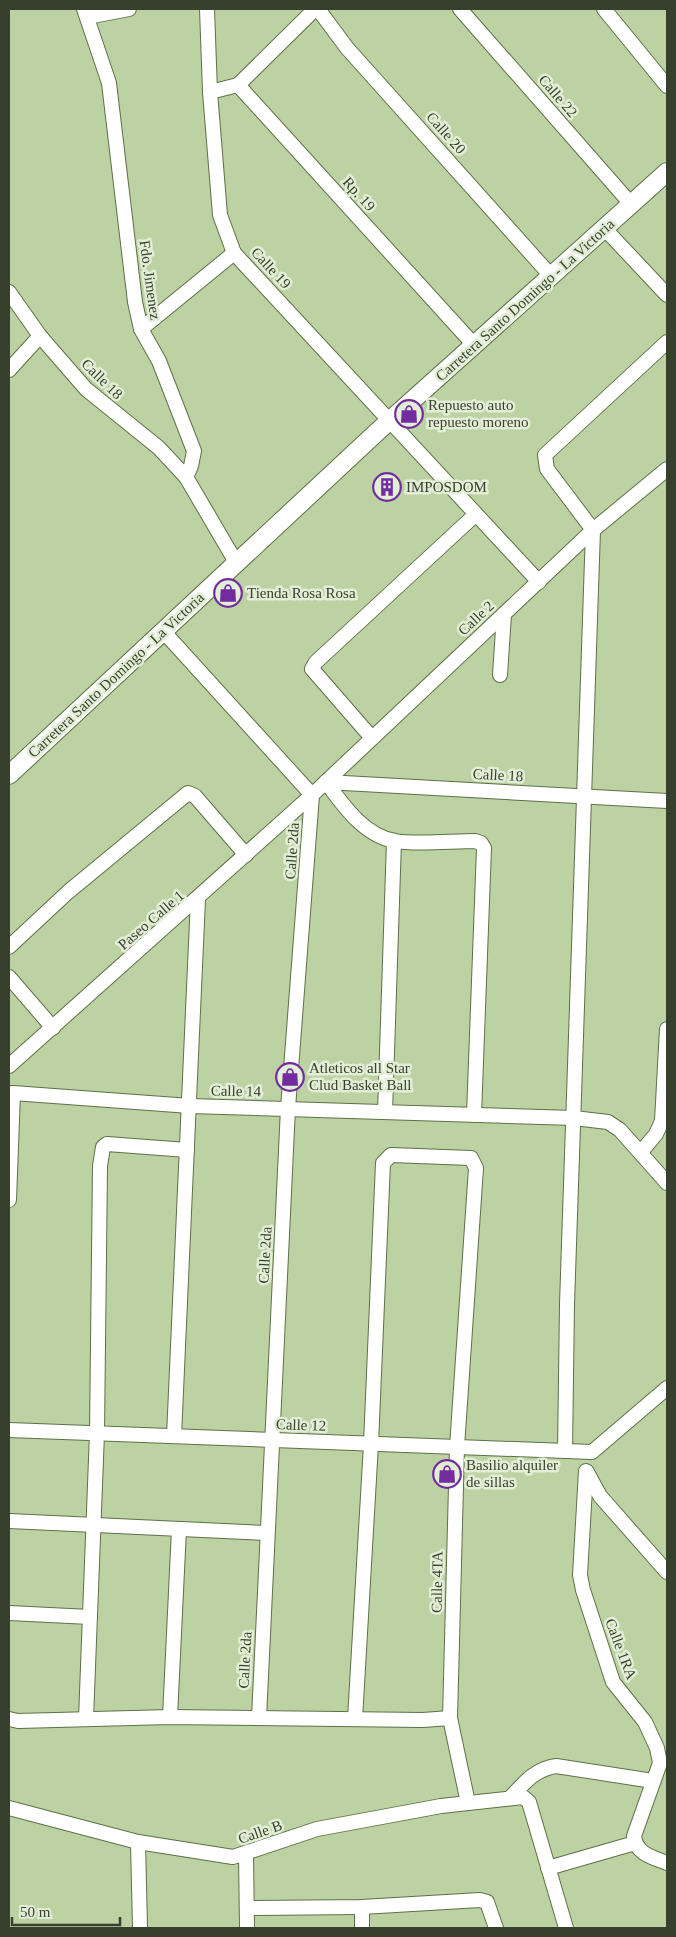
<svg xmlns="http://www.w3.org/2000/svg" width="676" height="1937" viewBox="0 0 676 1937" font-family="'Times New Roman',serif">
	<style>
		.lines { fill: none; stroke-linecap: round; stroke-linejoin: round }
		.minor-casing { stroke: #5e7146; stroke-width: 16 }
		.major-casing { stroke: #5e7146; stroke-width: 20 }
		.minor { stroke: #fff; stroke-width: 14 }
		.major { stroke: #fff; stroke-width: 18 }
		.labels { text-anchor: middle; stroke-width: 5; stroke-linejoin: round; paint-order: stroke }
		.street-label { font-size: 15px; fill: #37402d; stroke: #e3eed6 }
		.poi-label { font-size: 15px; fill: #37402d; stroke: #e3eed6; text-anchor: start }
	</style>
	<rect width="100%" height="100%" fill="#bcd2a3"/>
	<g class="lines">
		<defs>
			<g id="minor">
				<polyline points="84,9 109,83 135,302 141,329 159,361 194,451 191,466 186,477 237,564"/>
				<polyline points="207,9 210,92 220,215 234,253 539,582"/>
				<polyline points="318,9 347,48 552,277"/>
				<polyline points="460,9 631,204"/>
				<polyline points="604,9 667,86"/>
				<polyline points="87,17 129,9"/>
				<polyline points="238,85 315,9"/>
				<polyline points="210,92 238,85 475,346"/>
				<polyline points="605,229 667,295"/>
				<polyline points="9,292 40,336 86,389 159,448 186,477"/>
				<polyline points="141,329 234,253"/>
				<polyline points="9,370 40,336"/>
				<polyline points="164,632 312,795"/>
				<polyline points="500,675 504,614"/>
				<polyline points="372,738 312,669 316,662 475,515"/>
				<path d="M326,782C343,805 364,836 395,841C415,845 453,841 475,841L481,843L484,848L474,1115"/>
				<polyline points="326,782 667,801"/>
				<polyline points="9,947 68,892 188,793 195,796 246,855"/>
				<polyline points="9,977 53,1028"/>
				<polyline points="9,1066 312,795 593,530 667,469"/>
				<polyline points="13,1093 190,1106 574,1118 608,1122 620,1130 667,1183"/>
				<polyline points="385,1112 394,841"/>
				<polyline points="641,1152 656,1134 662,1121 667,1029"/>
				<polyline points="9,1200 13,1093"/>
				<polyline points="9,1430 592,1452 667,1388"/>
				<polyline points="174,1436 198,899"/>
				<polyline points="565,1451 567,1304 593,530 547,469 545,455 667,342"/>
				<path d="M586,1471L580,1575L583,1590L613,1682L645,1722L657,1748L660,1763L634,1836C636,1854 652,1857 667,1863"/>
				<polyline points="587,1472 600,1496 667,1572"/>
				<polyline points="9,1521 267,1533"/>
				<polyline points="9,1613 90,1617"/>
				<polyline points="170,1717 179,1529"/>
				<polyline points="259,1718 288,1108 312,795"/>
				<polyline points="9,1719 18,1721 170,1717 423,1720 450,1718"/>
				<polyline points="86,1719 97,1433 100,1166 103,1147 107,1144 187,1150"/>
				<polyline points="355,1719 371,1444 383,1163 391,1155 471,1158 476,1168 457,1447 450,1718 468,1803"/>
				<path d="M510,1798C524,1783 535,1769 556,1766L653,1781"/>
				<polyline points="9,1808 138,1842 233,1857 317,1829 441,1806 523,1797 529,1802 566,1928"/>
				<polyline points="138,1842 140,1928"/>
				<polyline points="246,1854 247,1928"/>
				<polyline points="548,1868 635,1843"/>
				<polyline points="362,1907 362,1928"/>
				<polyline points="247,1908 362,1907 480,1900 487,1902 496,1928"/>
			</g>
			<polyline id="major" points="9,775 377,432 667,172"/>
		</defs>
		<use href="#minor" class="minor-casing"/>
		<use href="#major" class="major-casing"/>
		<use href="#minor" class="minor"/>
		<use href="#major" class="major"/>
	</g>
	<defs>
		<symbol id="shop-ring" viewBox="-11 -11 22 22"><circle r="9.5" fill="#e3eed6" stroke="#722ca0" stroke-width="1.5"/><path d="M-5-2.5h2.3a2.7 3.5 0 0 1 5.4 0H5L5.5 6h-11ZM-1.5-2.5h3a1.5 2.3 0 0 0-3 0Z" fill="#722ca0"/></symbol>
		<symbol id="building-ring" viewBox="-11 -11 22 22"><circle r="9.5" fill="#e3eed6" stroke="#722ca0" stroke-width="1.5"/><path d="M-4-6H4V6H1V3H-1V6H-4ZM-2.5-4.3h1.7v1.8h-1.7ZM.8-4.3h1.7v1.8H.8ZM-2.5-1h1.7V.8h-1.7ZM.8-1h1.7V.8H.8Z" fill="#722ca0"/></symbol>
	</defs>
	<g fill-rule="evenodd">
		<use href="#shop-ring" x="393" y="398" width="32" height="32"/>
		<use href="#building-ring" x="371" y="471" width="32" height="32"/>
		<use href="#shop-ring" x="212" y="577" width="32" height="32"/>
		<use href="#shop-ring" x="274" y="1061" width="32" height="32"/>
		<use href="#shop-ring" x="431" y="1458" width="32" height="32"/>
	</g>
	<g class="labels">
		<g class="street-label">
			<text transform="translate(558 96) rotate(49)" y="5">Calle 22</text>
			<text transform="translate(446 133) rotate(48)" y="5">Calle 20</text>
			<text transform="translate(359 194) rotate(48)" y="5">Rp. 19</text>
			<text transform="translate(271 268) rotate(47)" y="5">Calle 19</text>
			<text transform="translate(150 280) rotate(82)" y="5">Fdo. Jimenez</text>
			<text transform="translate(525 300) rotate(-42)" y="5">Carretera Santo Domingo - La Victoria</text>
			<text transform="translate(102 379) rotate(44)" y="5">Calle 18</text>
			<text transform="translate(476 618) rotate(-43)" y="5">Calle 2</text>
			<text transform="translate(116 675) rotate(-43)" y="5">Carretera Santo Domingo - La Victoria</text>
			<text transform="translate(498 775) rotate(3)" y="5">Calle 18</text>
			<text transform="translate(292 851) rotate(-86)" y="5">Calle 2da</text>
			<text transform="translate(151 920) rotate(-41)" y="5">Paseo Calle 1</text>
			<text transform="translate(236 1091) rotate(1)" y="5">Calle 14</text>
			<text transform="translate(265 1255) rotate(-87)" y="5">Calle 2da</text>
			<text transform="translate(301 1425) rotate(2)" y="5">Calle 12</text>
			<text transform="translate(437 1582) rotate(-89)" y="5">Calle 4TA</text>
			<text transform="translate(621 1649) rotate(69)" y="5">Calle 1RA</text>
			<text transform="translate(245 1660) rotate(-87)" y="5">Calle 2da</text>
			<text transform="translate(260 1832) rotate(-19)" y="5">Calle B</text>
		</g>
		<g class="poi-label">
			<text x="428" y="410">Repuesto auto<tspan x="428" dy="17">repuesto moreno</tspan></text>
			<text x="406" y="492">IMPOSDOM</text>
			<text x="247" y="598">Tienda Rosa Rosa</text>
			<text x="309" y="1073">Atleticos all Star<tspan x="309" dy="17">Clud Basket Ball</tspan></text>
			<text x="466" y="1470">Basilio alquiler<tspan x="466" dy="17">de sillas</tspan></text>
		</g>
	</g>
	<rect width="676" height="1937" fill="none" stroke="#37402d" stroke-width="20"/>
	<path d="M12 1917v8h108v-8" fill="none" stroke="#37402d" stroke-width="2.5"/>
	<text x="20" y="1917" font-size="15" fill="#37402d" stroke="#e3eed6" stroke-width="4" paint-order="stroke">50 m</text>
</svg>
